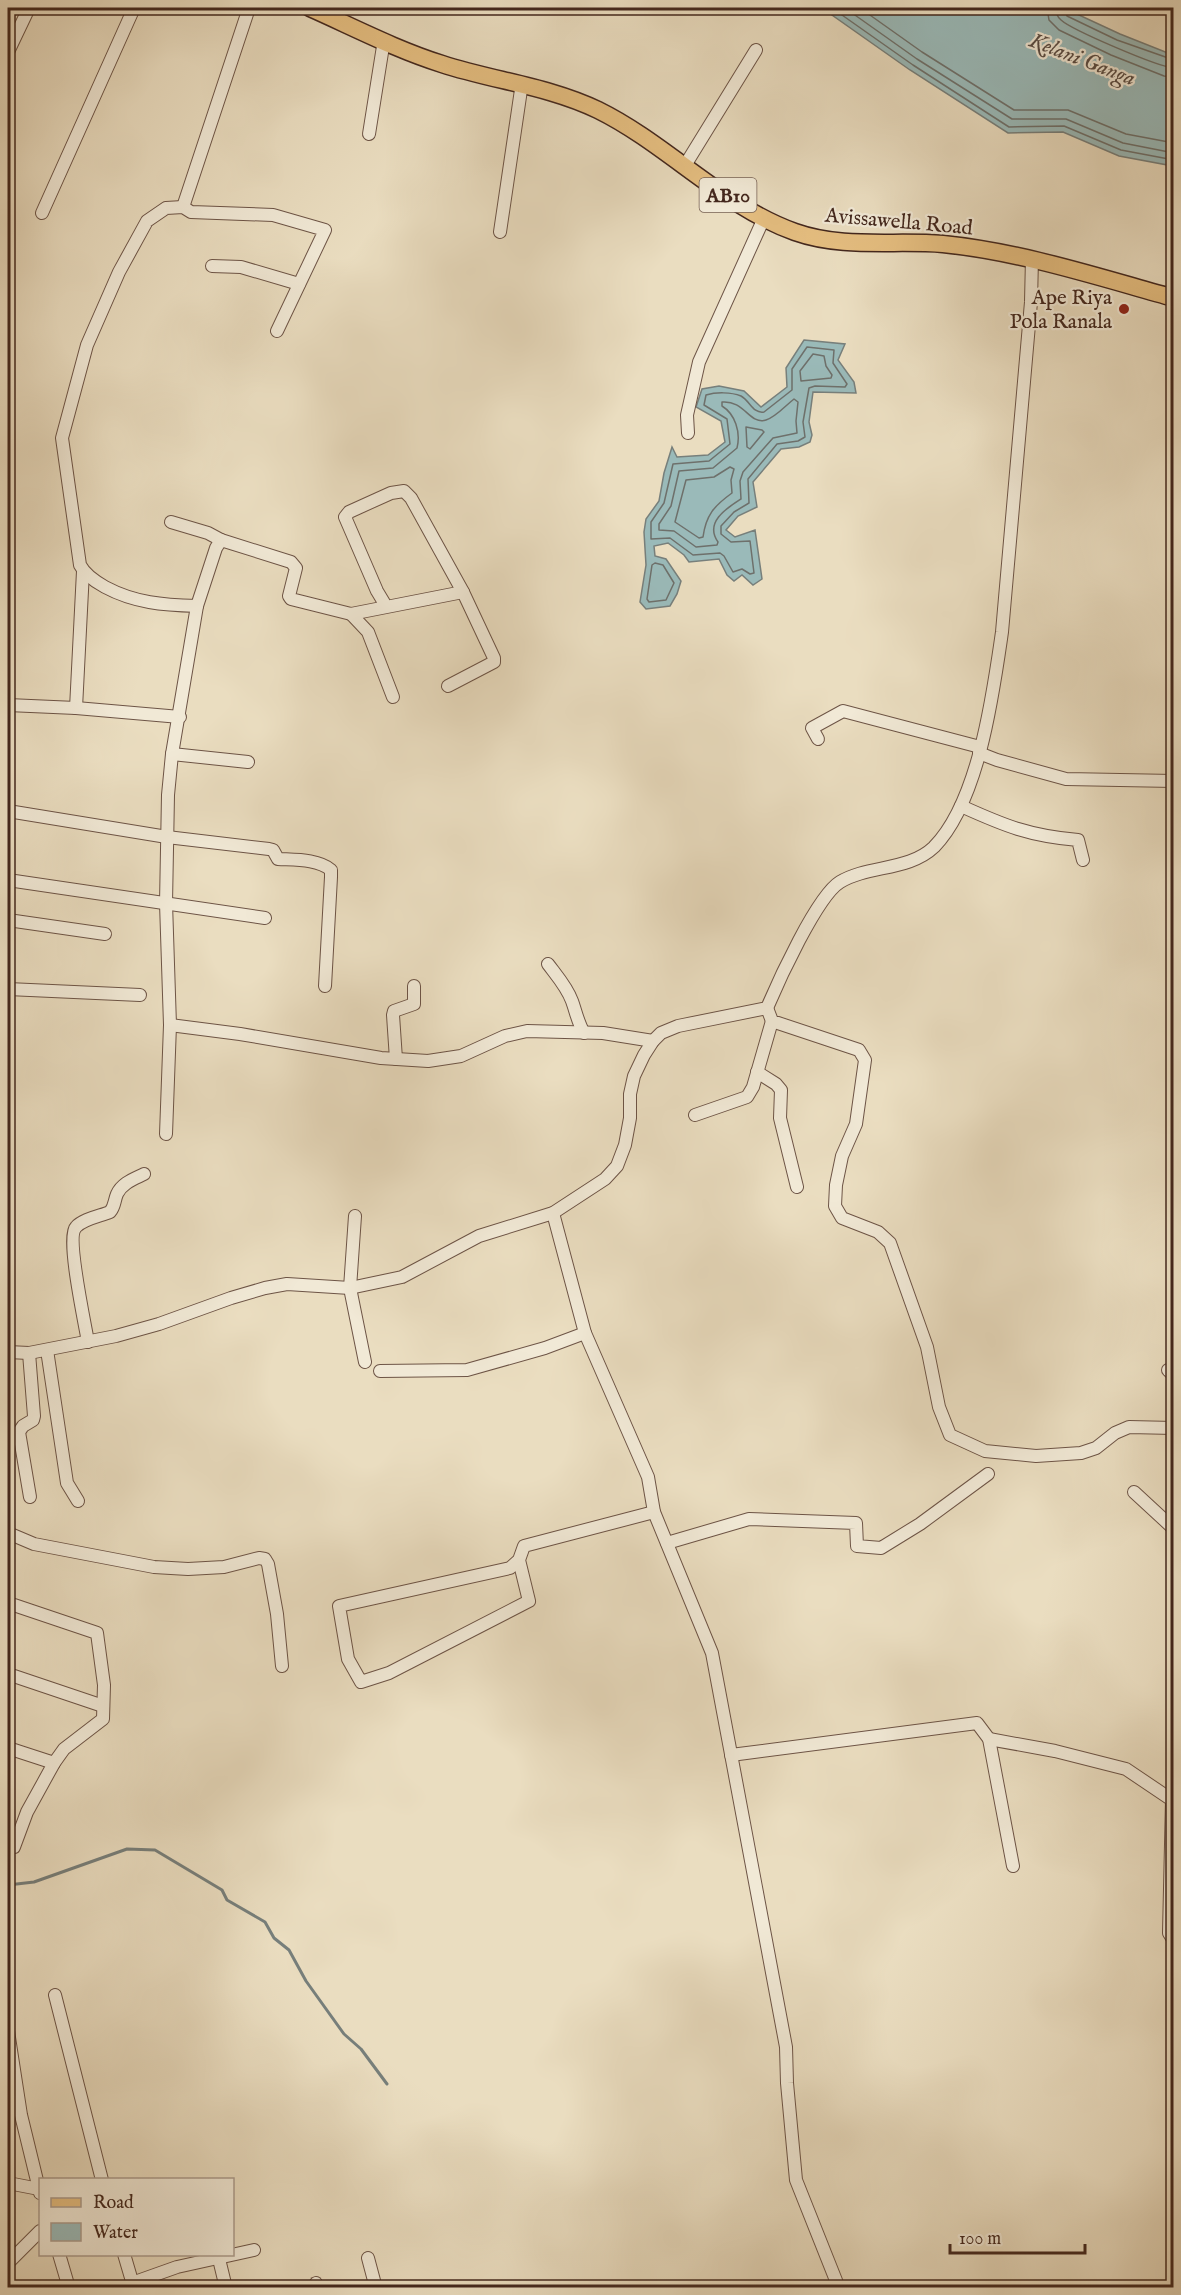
<svg xmlns="http://www.w3.org/2000/svg" width="1181" height="2295" viewBox="0 0 1181 2295" font-family="'IM FELL English',serif">
	<style>
		.water { fill: #9abab9; stroke: #777f7b; stroke-width: 1.5 }
		.lines { fill: none; stroke-linecap: round; stroke-linejoin: round }
		.shore { stroke: #6e706b; stroke-width: 1.5 }
		.stream { stroke: #777f7b; stroke-width: 3 }
		.minor-casing { stroke: #6d5446; stroke-width: 14 }
		.major-casing { stroke: #43271d; stroke-width: 19 }
		.minor { stroke: #f1e9d6; stroke-width: 12 }
		.major { stroke: #e5be80; stroke-width: 16 }
		.poi-dot { fill: #8f2418; stroke: #f1e9d6; stroke-width: 2 }
		.labels { text-anchor: middle; stroke-width: 4.5; stroke-linejoin: round; paint-order: stroke }
		.shield { fill: #f1e9d6; stroke: #776154; stroke-width: 1.5 }
		.shield-label { font-size: 20px; font-weight: bold; fill: #43271d }
		.street-label { font-size: 21px; fill: #43271d; stroke: #f1e9d6 }
		.poi-label { font-size: 21px; fill: #43271d; stroke: #f1e9d6; text-anchor: end }
		.water-label { font-size: 22px; font-style: italic; fill: #594c44; stroke: #f1e9d6 }
	</style>
	<rect width="100%" height="100%" fill="#eaddc0"/>
	<filter id="stains"><feTurbulence type="fractalNoise" baseFrequency=".00333" numOctaves="4"/><feColorMatrix values="0 0 0 0 .2 0 0 0 0 .09 0 0 0 0 .02 0 0 0 .5 -.17"/></filter>
	<radialGradient id="worn" r=".72"><stop offset=".6" stop-color="#630" stop-opacity="0"/><stop offset="1" stop-color="#630" stop-opacity=".3"/></radialGradient>
	<g class="water">
		<polygon points="822,8 1064,8 1120,34 1173,55 1173,166 1119,156 1063,132 1008,133 910,70"/>
		<polygon points="804,340 845,344 838,360 854,382 856,393 813,392 809,422 812,435 810,442 799,447 781,449 753,482 757,507 738,516 726,530 735,537 755,530 762,579 753,585 742,575 734,581 727,575 719,559 689,562 684,555 668,543 654,546 655,556 666,559 681,581 677,594 670,606 646,609 640,602 646,565 644,532 646,519 659,501 664,473 672,447 677,457 708,455 725,442 721,421 696,407 702,389 719,386 744,391 761,407 787,387 786,368"/>
	</g>
	<g class="lines">
		<g class="shore">
			<polyline points="832,8 913,65 1009,127 1064,126 1121,150 1174,160"/>
			<polyline points="845,8 917,59 1012,119 1066,119 1123,143 1174,153"/>
			<polyline points="860,8 922,52 1014,110 1068,110 1126,134 1174,143"/>
			<polyline points="1047,8 1049,20 1059,30 1111,55 1164,76 1174,77"/>
			<path d="M1056,8C1056,13 1057,17 1061,20C1072,30 1158,67 1174,68"/>
			<polyline points="1063,8 1067,16 1117,40 1174,60"/>
			<path d="M807,347L834,350L833,363L847,384L845,387L815,386L809,388L803,422L805,437L798,441L777,444L748,479L749,503L734,512L721,526V534L731,542L750,541L754,573L750,574L742,569L733,572L724,556L720,553L693,555L670,538L651,539V522L664,503L673,464L709,461L730,444L727,419L704,405L706,395C716,392 731,392 741,396C750,401 753,414 764,412L792,390V369Z"/>
			<polygon points="813,354 824,356 826,366 832,375 831,378 801,381 800,371"/>
			<path d="M794,399L798,402L796,421L797,433L773,438L743,472L740,481L741,499C727,508 704,522 718,542L717,545L696,547L674,531L659,530V524L671,506L679,471L713,468L737,448C741,432 735,414 722,406V402C745,400 749,425 766,420C776,417 786,405 794,399Z"/>
			<polygon points="746,427 762,430 764,432 750,449 747,447"/>
			<path d="M730,467L734,469L731,480L732,493C714,506 706,515 703,537L699,538L675,522L686,480L714,477Z"/>
			<polygon points="655,563 663,565 674,583 666,600 649,602 647,599 652,565"/>
		</g>
		<polyline class="stream" points="8,1885 34,1882 127,1849 155,1850 222,1890 227,1900 265,1922 274,1938 289,1950 306,1981 344,2034 361,2049 387,2084"/>
		<defs>
			<g id="minor">
				<polyline points="8,52 29,8"/>
				<polyline points="369,134 384,40"/>
				<polyline points="684,167 756,50"/>
				<polyline points="183,207 249,8"/>
				<polyline points="42,213 134,8"/>
				<polyline points="500,232 522,83"/>
				<polyline points="212,266 241,267 299,284"/>
				<path d="M277,331L325,230L273,215L191,212L183,207L166,208L147,221L119,272L87,345L62,438L80,565C85,575 96,582 105,587C135,603 163,605 197,606L216,548L221,540L291,562L296,568L289,596L291,599L351,614L463,592L411,498L404,491L391,493L349,512L345,517L377,591L386,606"/>
				<polyline points="688,433 687,415 699,362 764,218"/>
				<polyline points="171,522 208,533 221,540"/>
				<polyline points="351,614 368,632 393,697"/>
				<polyline points="448,686 494,662 494,658 463,592"/>
				<polyline points="8,705 76,708 180,717"/>
				<polyline points="76,708 83,571"/>
				<polyline points="818,739 812,728 843,711 980,747"/>
				<polyline points="979,753 997,760 1066,779 1174,781"/>
				<polyline points="172,754 248,762"/>
				<path d="M961,806C1005,826 1030,836 1078,840L1083,860"/>
				<path d="M8,811L167,837L269,849L273,850L278,859C295,860 318,859 331,870V877L325,986"/>
				<polyline points="8,880 265,918"/>
				<polyline points="8,920 105,934"/>
				<path d="M548,964C557,976 567,987 572,1001C576,1012 578,1023 584,1033"/>
				<polyline points="8,989 140,995"/>
				<polyline points="767,1008 772,1021 859,1050 865,1060 856,1124 842,1156 836,1185 835,1206 842,1218 878,1232 890,1243 927,1347 939,1407 950,1435 985,1451 1036,1456 1081,1453 1096,1448 1115,1433 1129,1427 1174,1428"/>
				<polyline points="170,1025 240,1034 381,1058 428,1061 461,1056 505,1036 527,1031 603,1033 653,1041"/>
				<polyline points="396,1059 393,1015 394,1011 414,1004 414,986"/>
				<polyline points="757,1072 776,1084 781,1090 780,1118 797,1187"/>
				<polyline points="695,1115 747,1097 753,1087 772,1021"/>
				<polyline points="166,1134 170,1025 166,903 168,795 172,754 197,606"/>
				<polyline points="553,1213 585,1333 648,1477 654,1512 712,1653 786,2047 787,2083 796,2180 839,2288"/>
				<polyline points="355,1216 350,1288 365,1362"/>
				<path d="M88,1342C85,1324 66,1237 76,1227C83,1219 100,1216 110,1212C115,1206 114,1201 117,1194C122,1183 134,1179 144,1174"/>
				<polyline points="47,1350 67,1483 78,1501"/>
				<path d="M8,1352L29,1353L116,1336L159,1324L231,1298L265,1288L287,1284L350,1288L402,1277L479,1236L553,1213L605,1179L617,1166L625,1145L630,1118V1094L634,1076L644,1055L653,1041L661,1033L678,1026L767,1008C778,982 817,896 840,882C868,865 909,871 934,847C979,801 993,694 1002,632L1031,302L1032,258"/>
				<polyline points="29,1353 34,1416 33,1420 23,1426 19,1432 30,1497"/>
				<polyline points="1168,1370 1174,1376"/>
				<polyline points="380,1371 467,1370 545,1348 585,1333"/>
				<polyline points="1134,1492 1174,1529"/>
				<polyline points="8,1533 34,1544 154,1567 188,1569 224,1567 259,1558 265,1559 268,1564 277,1614 282,1666"/>
				<polyline points="667,1543 749,1519 856,1523 857,1546 881,1548 920,1524 988,1474"/>
				<polyline points="519,1560 529,1601 389,1673 361,1682 348,1659 339,1606 510,1568 519,1560 524,1546 654,1512"/>
				<polyline points="8,1603 97,1633 104,1685 103,1719 64,1749 54,1763 27,1812 14,1847 8,1846"/>
				<polyline points="8,1674 103,1706"/>
				<polyline points="989,1739 1055,1751 1126,1769 1172,1800 1169,1933 1174,1941"/>
				<polyline points="8,1748 54,1763"/>
				<polyline points="731,1755 977,1723 989,1739 1013,1866"/>
				<polyline points="1172,1800 1174,1779"/>
				<polyline points="55,1995 102,2180"/>
				<polyline points="8,2031 21,2115 40,2193"/>
				<polyline points="8,2183 39,2189"/>
				<polyline points="59,2254 69,2288"/>
				<polyline points="124,2254 134,2288"/>
				<polyline points="368,2258 376,2288"/>
				<polyline points="219,2259 226,2288"/>
				<polyline points="8,2263 40,2231"/>
				<polyline points="132,2283 177,2267 254,2250"/>
				<polyline points="316,2283 317,2288"/>
			</g>
			<path id="major" d="M310,8C353,27 397,50 442,64C494,81 548,86 598,110C667,144 722,206 795,232C843,249 894,240 943,244C1022,252 1098,277 1174,298"/>
		</defs>
		<use href="#minor" class="minor-casing"/>
		<use href="#major" class="major-casing"/>
		<use href="#minor" class="minor"/>
		<use href="#major" class="major"/>
	</g>
	<circle class="poi-dot" cx="1124" cy="309" r="6"/>
	<g class="labels">
		<rect class="shield" x="699.5" y="178" width="57" height="34" rx="4.5"/>
		<g class="shield-label">
			<text x="728" y="202">AB10</text>
		</g>
		<g class="street-label">
			<text transform="translate(899 221) rotate(5)" y="7">Avissawella Road</text>
		</g>
		<g class="poi-label">
			<text x="1112" y="304">Ape Riya<tspan x="1112" dy="24">Pola Ranala</tspan></text>
		</g>
		<g class="water-label">
			<text transform="translate(1083 58) rotate(21)" y="8">Kelani Ganga</text>
		</g>
	</g>
	<rect width="1181" height="2295" fill="none" stroke="#eaddc0" stroke-width="30"/>
	<rect x="9" y="9" width="1163" height="2277" fill="none" stroke="#43271d" stroke-width="3"/>
	<rect x="15" y="15" width="1151" height="2265" fill="none" stroke="#43271d" stroke-width="1.5"/>
	<rect x="39" y="2178" width="195" height="78" fill="#f1e9d6" stroke="#ab9b8c" stroke-width="1.5"/>
	<rect x="51" y="2198" width="30" height="9" fill="#e5be80" stroke="#ab9b8c" stroke-width="1.5"/>
	<text x="93" y="2208" font-size="18" fill="#43271d">Road</text>
	<rect x="51" y="2223" width="30" height="18" fill="#9abab9" stroke="#ab9b8c" stroke-width="1.5"/>
	<text x="93" y="2238" font-size="18" fill="#43271d">Water</text>
	<path d="M950 2244v9h135v-9" fill="none" stroke="#43271d" stroke-width="3"/>
	<text x="959" y="2244" font-size="18" fill="#43271d" stroke="#f1e9d6" stroke-width="4.5" paint-order="stroke">100 m</text>
	<rect width="100%" height="100%" filter="url(#stains)"/>
	<rect width="100%" height="100%" fill="url(#worn)"/>
</svg>
